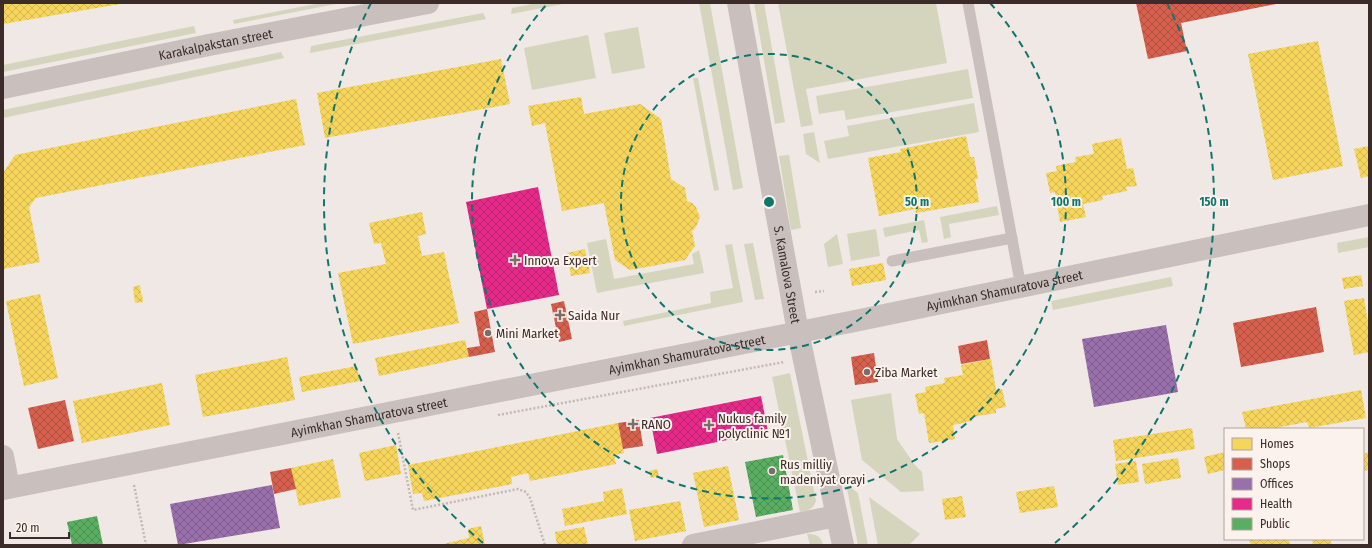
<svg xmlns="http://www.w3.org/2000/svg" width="1372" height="548" viewBox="0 0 1372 548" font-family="'Fira Sans Condensed',sans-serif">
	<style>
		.green { fill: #d5d5be }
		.homes { fill: url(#homes-cross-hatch) }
		.shops { fill: url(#shops-cross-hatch) }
		.offices { fill: url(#offices-cross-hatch) }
		.health { fill: url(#health-cross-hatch) }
		.public { fill: url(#public-cross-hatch) }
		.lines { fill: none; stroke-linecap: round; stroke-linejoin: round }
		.path { stroke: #c2b9b5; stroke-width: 2.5; stroke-dasharray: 2 2; stroke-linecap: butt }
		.service { stroke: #c9c0bd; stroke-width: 11 }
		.minor { stroke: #c9c0bd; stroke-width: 22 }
		.tertiary { stroke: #c9c0bd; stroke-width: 22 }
		.ring { fill: none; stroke: #0f766e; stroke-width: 2; stroke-dasharray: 7 5 }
		.poi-dot { fill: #7a6e6b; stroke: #fbf2ed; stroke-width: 1.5 }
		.labels { text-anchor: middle; stroke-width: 4; stroke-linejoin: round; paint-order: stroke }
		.street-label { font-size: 13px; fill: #3b2c2a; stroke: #fbf2ed }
		.poi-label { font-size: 13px; fill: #3b2c2a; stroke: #fbf2ed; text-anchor: start }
		.centre { fill: #0f766e; stroke: #fbf2ed; stroke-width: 2 }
		.ring-label { font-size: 12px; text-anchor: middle; font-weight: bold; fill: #0f766e; stroke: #fbf2ed; stroke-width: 4; stroke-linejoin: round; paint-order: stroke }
	</style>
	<defs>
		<pattern id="homes-cross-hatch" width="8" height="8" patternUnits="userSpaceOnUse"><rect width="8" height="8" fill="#f6d55c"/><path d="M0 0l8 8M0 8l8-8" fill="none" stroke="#d4b750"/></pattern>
		<pattern id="shops-cross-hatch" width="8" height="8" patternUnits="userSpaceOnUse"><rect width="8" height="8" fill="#d6604d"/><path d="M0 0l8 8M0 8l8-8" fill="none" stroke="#af4f40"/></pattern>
		<pattern id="offices-cross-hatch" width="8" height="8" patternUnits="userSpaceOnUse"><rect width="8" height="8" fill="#9970ab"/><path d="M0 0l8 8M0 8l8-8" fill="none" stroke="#7e5c8b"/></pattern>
		<pattern id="health-cross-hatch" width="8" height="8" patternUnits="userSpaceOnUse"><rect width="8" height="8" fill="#e7298a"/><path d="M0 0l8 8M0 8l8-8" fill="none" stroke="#bc2371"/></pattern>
		<pattern id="public-cross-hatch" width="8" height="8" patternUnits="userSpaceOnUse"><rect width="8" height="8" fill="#5aae61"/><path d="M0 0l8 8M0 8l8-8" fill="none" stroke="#4c8e50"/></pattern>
	</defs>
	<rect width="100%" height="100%" fill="#efe8e4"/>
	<g class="green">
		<polygon points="320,3 341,3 234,24 233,20"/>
		<polygon points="537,3 568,3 511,14 512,8"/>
		<polygon points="699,3 710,3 743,188 733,190"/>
		<polygon points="754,3 764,3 785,122 775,124"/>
		<polygon points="778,3 936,3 947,63 806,89 813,125 801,127"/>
		<polygon points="483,13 486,19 310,53 311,46"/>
		<polygon points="194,26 196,33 3,72 3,65"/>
		<polygon points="638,27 645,68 612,74 604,33"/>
		<polygon points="588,35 596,78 532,90 524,48"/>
		<polygon points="281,52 284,58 3,118 3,110"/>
		<polygon points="968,69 973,98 846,120 844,110 819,114 816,96"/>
		<polygon points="693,78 698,78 719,190 714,191"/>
		<polygon points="974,103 979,132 828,159 824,141 849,136 847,126"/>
		<polygon points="814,132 820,163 806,154 803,134"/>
		<polygon points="789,155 801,228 791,230 779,156"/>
		<polygon points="997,206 999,215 949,224 951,237 944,239 940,217"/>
		<polygon points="924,220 928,242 922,243 919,230 885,237 883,228"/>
		<polygon points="876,229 880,256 851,261 847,234"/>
		<polygon points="837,234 843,264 828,267 824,244"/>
		<polygon points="1369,237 1369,247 1338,253 1337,243"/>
		<polygon points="606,239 614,279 694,264 692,254 699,250 704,273 597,293 587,243"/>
		<polygon points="753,243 764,299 755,300 744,244"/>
		<polygon points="732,244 743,302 624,326 623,321 711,303 710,292 733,288 725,245"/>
		<polygon points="1171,277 1173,286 1053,310 1051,301"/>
		<path d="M790,373L816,501C813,509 809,511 800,512L772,377Z"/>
		<polygon points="891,393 897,439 914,464 922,472 924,491 901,492 862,460 851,400"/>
		<polygon points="846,484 858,493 868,545 858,545"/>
		<polygon points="869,497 920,534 909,545 878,545"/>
		<path d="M807,534C816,534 821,536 823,545H810Z"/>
	</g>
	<g class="homes">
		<polygon points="3,3 120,3 120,4 3,24"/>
		<polygon points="1318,41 1343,166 1273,180 1248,54"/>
		<polygon points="501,59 510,104 325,138 317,93"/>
		<polygon points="581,97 584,114 640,104 661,119 671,179 685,188 687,201 692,203 696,207 700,217 696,227 692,231 695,246 685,260 630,270 615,260 604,203 562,211 545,123 532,126 528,106"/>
		<polygon points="296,99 305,145 36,198 29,207 40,262 3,269 3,173 15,155"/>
		<polygon points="966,136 970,157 974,157 978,179 975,179 979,202 916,213 915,209 879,216 868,158 901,152 900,149"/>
		<polygon points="1121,138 1127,169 1133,168 1137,186 1126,187 1127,191 1102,196 1103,200 1083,204 1086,217 1060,222 1055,192 1050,193 1046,173 1057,171 1056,166 1076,162 1075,157 1094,154 1092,144"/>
		<polygon points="1369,146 1369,176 1361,178 1354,149"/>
		<polygon points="422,212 426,234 418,236 422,256 444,252 459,323 353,344 338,273 386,264 381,243 374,244 369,223"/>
		<polygon points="585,249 590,273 571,276 567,253"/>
		<polygon points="883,263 886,280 852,286 849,269"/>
		<polygon points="1361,275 1363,286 1344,289 1342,278"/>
		<polygon points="140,285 141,294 134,295 133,287"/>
		<polygon points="40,294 58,378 24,386 6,301"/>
		<polygon points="142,294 143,302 135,303 134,295"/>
		<polygon points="1364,298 1369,329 1369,352 1354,355 1344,301"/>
		<polygon points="465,340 469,357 379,376 375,358"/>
		<polygon points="287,357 295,400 203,417 195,375"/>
		<polygon points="991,359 996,390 1002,389 1006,407 996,409 996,413 972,417 972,421 953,425 955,439 929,443 924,413 919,414 915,394 926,392 925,387 945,383 944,378 963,375 961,365"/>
		<polygon points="357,366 360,381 302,392 299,377"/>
		<polygon points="162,383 170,425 82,443 73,401"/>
		<polygon points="1361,390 1366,418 1309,428 1307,422 1270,429 1246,429 1242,412"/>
		<polygon points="618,423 624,453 614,455 616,464 530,481 528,473 511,477 512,484 424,501 422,493 413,494 408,465"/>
		<polygon points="1192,428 1195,449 1116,461 1113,440"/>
		<polygon points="396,445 401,474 365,481 359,453"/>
		<polygon points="1225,452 1225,470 1208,474 1204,457"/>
		<polygon points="1369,452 1369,470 1363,471 1363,454"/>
		<polygon points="1178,458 1181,478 1145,484 1142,464"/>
		<polygon points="333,459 341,497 299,506 291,468"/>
		<polygon points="1136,461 1139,482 1118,485 1115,464"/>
		<polygon points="728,466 739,520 704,527 693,473"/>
		<polygon points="657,469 659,476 651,478 649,471"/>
		<polygon points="1054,486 1058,507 1020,513 1016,492"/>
		<polygon points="622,488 627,514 565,526 562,509 604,501 603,492"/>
		<polygon points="962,496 966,517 945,520 942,499"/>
		<polygon points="680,501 686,531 635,541 629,510"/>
		<polygon points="481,526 485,545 439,545 469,538 468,529"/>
		<polygon points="584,527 588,545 557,545 555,532"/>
		<polygon points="1249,539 1289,539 1290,545 1251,545"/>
		<polygon points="1312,539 1330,539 1332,545 1313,545"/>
	</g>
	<g class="shops">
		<polygon points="1136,3 1276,3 1276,4 1181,23 1187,51 1148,59"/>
		<polygon points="564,301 572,339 559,342 551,304"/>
		<polygon points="1316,307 1324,352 1241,367 1233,323"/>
		<polygon points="487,309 495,352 469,357 467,348 480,346 474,312"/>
		<polygon points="987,340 990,359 961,364 958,346"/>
		<polygon points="874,353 878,382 855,385 851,357"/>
		<polygon points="65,400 74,441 38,449 28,408"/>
		<polygon points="639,420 643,446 623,449 618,423"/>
		<polygon points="291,468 296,489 274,494 270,472"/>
	</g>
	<g class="offices">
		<polygon points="1166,325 1178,392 1094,407 1082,339"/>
		<polygon points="272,485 280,528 178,545 170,504"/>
	</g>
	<g class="health">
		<polygon points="538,187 559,295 487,309 466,202"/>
		<polygon points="761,396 768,432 657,454 650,418"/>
	</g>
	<g class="public">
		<polygon points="783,455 793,510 756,517 745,462"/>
		<polygon points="97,516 103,545 72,545 67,522"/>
	</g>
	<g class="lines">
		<g class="path">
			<polyline points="815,292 824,291"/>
			<polyline points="498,415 784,362"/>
			<polyline points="398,433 413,510 518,489 526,492 530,498 545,545"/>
			<polyline points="134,485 146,545"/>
		</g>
		<g class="service">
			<polyline points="968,3 1021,287"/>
			<polyline points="892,261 1012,238"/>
		</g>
		<g class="minor">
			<polyline points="3,456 9,487"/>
			<path id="s1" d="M3,489L850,322L1369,215"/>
			<polyline points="693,545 836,516"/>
		</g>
		<g class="tertiary">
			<path id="s2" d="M738,3L798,332L843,545"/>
			<path id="s3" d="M3,88L209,45L428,3"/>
		</g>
	</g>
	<g class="ring">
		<circle cx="769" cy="202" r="148"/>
		<path d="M990 3A297 297 0 1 1 548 3"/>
		<path d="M483 543A445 445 0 0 1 371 3M1167 3A445 445 0 0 1 1055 543"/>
	</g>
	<g class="poi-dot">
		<path d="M513 254h4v4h4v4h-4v4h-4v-4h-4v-4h4z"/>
		<path d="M558 309h4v4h4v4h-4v4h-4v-4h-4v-4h4z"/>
		<circle cx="488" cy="333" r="4"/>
		<circle cx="867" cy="372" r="4"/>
		<path d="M631 418h4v4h4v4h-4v4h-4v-4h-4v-4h4z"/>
		<path d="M707 419h4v4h4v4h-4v4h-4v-4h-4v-4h4z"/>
		<circle cx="772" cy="471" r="4"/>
	</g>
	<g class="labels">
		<g class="street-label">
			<text dy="5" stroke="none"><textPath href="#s3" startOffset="217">Karakalpakstan street</textPath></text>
			<text dy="5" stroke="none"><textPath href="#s2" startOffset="276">S. Kamalova Street</textPath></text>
			<text dy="5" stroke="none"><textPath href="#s1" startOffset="1021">Ayimkhan Shamuratova street</textPath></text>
			<text dy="5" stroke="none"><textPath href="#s1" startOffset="697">Ayimkhan Shamuratova street</textPath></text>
			<text dy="5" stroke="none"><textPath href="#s1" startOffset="373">Ayimkhan Shamuratova street</textPath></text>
		</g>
		<g class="poi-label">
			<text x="524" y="265">Innova Expert</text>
			<text x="568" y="320">Saida Nur</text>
			<text x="496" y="338">Mini Market</text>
			<text x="875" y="377">Ziba Market</text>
			<text x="718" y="423">Nukus family<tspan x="718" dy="15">polyclinic №1</tspan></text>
			<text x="641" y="429">RANO</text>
			<text x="780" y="469">Rus milliy<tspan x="780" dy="15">madeniyat orayi</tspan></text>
		</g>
	</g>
	<circle cx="769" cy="202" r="6" class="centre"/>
	<g class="ring-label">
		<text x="917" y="206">50 m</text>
		<text x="1066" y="206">100 m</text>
		<text x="1214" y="206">150 m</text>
	</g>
	<rect width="1372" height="548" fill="none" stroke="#3b2c2a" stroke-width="8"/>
	<rect x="1224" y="428" width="140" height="112" fill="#fbf2ed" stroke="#aea39f"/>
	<rect x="1232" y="438" width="20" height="12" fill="#f6d55c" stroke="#aea39f"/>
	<text x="1260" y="448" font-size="12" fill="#3b2c2a">Homes</text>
	<rect x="1232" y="458" width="20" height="12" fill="#d6604d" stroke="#aea39f"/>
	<text x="1260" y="468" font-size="12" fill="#3b2c2a">Shops</text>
	<rect x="1232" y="478" width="20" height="12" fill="#9970ab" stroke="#aea39f"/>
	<text x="1260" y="488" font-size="12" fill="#3b2c2a">Offices</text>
	<rect x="1232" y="498" width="20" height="12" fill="#e7298a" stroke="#aea39f"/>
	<text x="1260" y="508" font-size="12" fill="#3b2c2a">Health</text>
	<rect x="1232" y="518" width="20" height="12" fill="#5aae61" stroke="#aea39f"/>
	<text x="1260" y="528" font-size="12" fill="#3b2c2a">Public</text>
	<path d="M10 532v6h59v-6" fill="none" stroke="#3b2c2a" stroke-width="2"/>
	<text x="16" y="532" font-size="12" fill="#3b2c2a" stroke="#fbf2ed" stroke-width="3" paint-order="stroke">20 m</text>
</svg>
